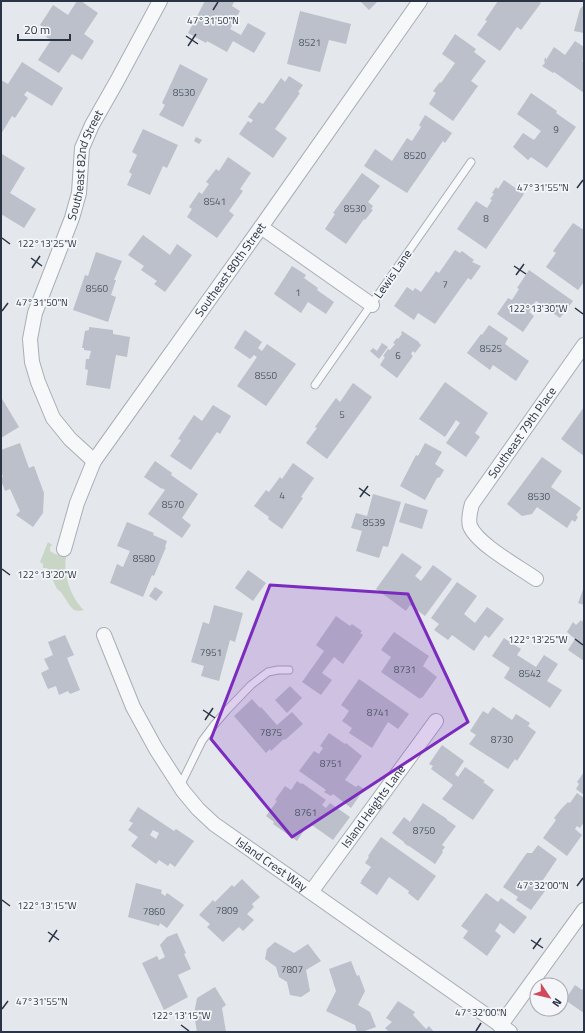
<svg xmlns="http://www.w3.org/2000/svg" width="585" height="1033" viewBox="0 0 585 1033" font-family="'Titillium Web',sans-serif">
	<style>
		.green { fill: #c9d6c5 }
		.building { fill: #bbc0ca; fill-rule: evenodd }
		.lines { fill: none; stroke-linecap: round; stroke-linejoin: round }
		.lane-casing { stroke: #a9aeb7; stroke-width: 9 }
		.street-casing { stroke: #a9aeb7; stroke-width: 16 }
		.lane { stroke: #f7f8fa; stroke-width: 7 }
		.street { stroke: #f7f8fa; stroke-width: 14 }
		.marked { fill: #7b2cbf; fill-opacity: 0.2; stroke: #7b2cbf; stroke-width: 3; stroke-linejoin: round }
		.ticks { fill: none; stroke: #2b3445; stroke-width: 1.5 }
		.labels { text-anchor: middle; stroke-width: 3.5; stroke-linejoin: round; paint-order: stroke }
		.number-label { font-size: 10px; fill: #4f5766 }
		.street-label { font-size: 12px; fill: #2b3445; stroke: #f4f6f9 }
		.ticks-label { font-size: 10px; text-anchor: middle; fill: #2b3445; stroke: #f4f6f9; stroke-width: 3.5; stroke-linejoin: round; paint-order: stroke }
	</style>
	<rect width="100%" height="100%" fill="#e4e7ec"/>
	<path class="green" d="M48,542L52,545L50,547V551L55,554L66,557C63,575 71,598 84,610L79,611L74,610L70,606L61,592L57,589L47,568H43V564L40,562Z"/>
	<g class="building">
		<polygon points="77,1 81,1 98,13 84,34 94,41 82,60 72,54 59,73 38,60 51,40 46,37 50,32 40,25 53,5 68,15"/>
		<polygon points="205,1 232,1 234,2 232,6 240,11 230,29 241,35 248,23 266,33 254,53 233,41 227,52 207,41 206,43 188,33"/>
		<polygon points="360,1 378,1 369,10"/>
		<polygon points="498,1 538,1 541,3 521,30 517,27 500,51 477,35 487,21 485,20"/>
		<polygon points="584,5 584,33 574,31 580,9"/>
		<polygon points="300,11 351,24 346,44 329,40 320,72 287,64"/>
		<polygon points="455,34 476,49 474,52 486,61 471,81 478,86 453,121 429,104 436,93 433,91 440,82 441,83 455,63 442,54"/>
		<polygon points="575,41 584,47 584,58 582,61 584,63 584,93 554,72 553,73 542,66 545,63 544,60 546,57 546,60 554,47 565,55"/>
		<polygon points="22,62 63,88 52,106 27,91 24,95 28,98 15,118 12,116 1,134 1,80 8,84"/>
		<polygon points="180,64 208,79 183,127 159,115 165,105 162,103"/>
		<polygon points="289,76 303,85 298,92 300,93 275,129 287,138 273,158 239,134 248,121 251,123 253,120 248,117 259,102 263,104 281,78 285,82"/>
		<polygon points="531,93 557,111 556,113 576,127 547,168 531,157 528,160 513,147 523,133 534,140 541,131 517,114"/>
		<polygon points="425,115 452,133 445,143 443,141 407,193 364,166 375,149 392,161 407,138 412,141 421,127 419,125"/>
		<polygon points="143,129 178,145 167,168 163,166 150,195 127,185 132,174 129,172 137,155 132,152"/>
		<polygon points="196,137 202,140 199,144 194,141"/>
		<polygon points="2,154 25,168 10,193 36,209 24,228 1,214"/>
		<polygon points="228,157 251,173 240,189 243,191 229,211 234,215 217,238 187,217 192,209 189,207 199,192 202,194 209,184 206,182 216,169 219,171"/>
		<polygon points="362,173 380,186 368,202 373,206 371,209 373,210 365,220 364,219 346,244 325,229 335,214 333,213"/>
		<polygon points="504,180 524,194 486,249 457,229 476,201 487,208 492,200 490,199 494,194 492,193 496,187 498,189"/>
		<polygon points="573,223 584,230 584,266 583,268 584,268 584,282 578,290 546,267 556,253 553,251"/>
		<polygon points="143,235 170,255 177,244 192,255 165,292 154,284 157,281 141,270 144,266 128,255"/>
		<polygon points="455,250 460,253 462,251 474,260 472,262 481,266 471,280 468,278 435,324 418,313 414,320 394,306 407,287 413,291 415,288 421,292 436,271 439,273"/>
		<polygon points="96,252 122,261 114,280 116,280 111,295 116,297 108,322 73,310 85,275 88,276"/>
		<polygon points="292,266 306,275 304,278 318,288 317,290 334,302 326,314 308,302 301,313 274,294"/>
		<polygon points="529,270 573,301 560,318 536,301 529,312 534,316 523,332 497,314 508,298 512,300 519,289 517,288"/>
		<polygon points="489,325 508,338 505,344 529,361 516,381 493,365 490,370 467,353 481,334 482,335"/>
		<polygon points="89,327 113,330 113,334 130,337 127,357 116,355 110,389 86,385 88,370 85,369 86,359 89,359 91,351 84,350 84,348 82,348 85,331 89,330"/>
		<polygon points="245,330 262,342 258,348 262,351 267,344 296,364 266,406 237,386 257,357 254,355 250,359 234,348"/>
		<polygon points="402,331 419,342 419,343 421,345 415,353 413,351 411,354 413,356 397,378 380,365 385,357 383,356 388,349 390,350 395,344 393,343 397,338 398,339 402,334 401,333"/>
		<polygon points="382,343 388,347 379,359 370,351 373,348 377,351"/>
		<polygon points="445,382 488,413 475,433 480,437 466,457 446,443 460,423 456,420 445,437 419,419"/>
		<polygon points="353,383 372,397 327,459 306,443 317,428 315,427 336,398 340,402"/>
		<polygon points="1,397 19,427 1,438"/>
		<polygon points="213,405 231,416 220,434 217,432 191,470 170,456 181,440 178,439 194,415 202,421"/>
		<polygon points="584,407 584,456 561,439"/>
		<polygon points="20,443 29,468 34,466 44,493 43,513 33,527 16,515 20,511 10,489 5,491 1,480 1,478 3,477 1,471 1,450"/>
		<polygon points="425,443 442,452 435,464 444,470 440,477 437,478 425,500 400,486 416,455 418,456"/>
		<polygon points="542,457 562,471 551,487 581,508 576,515 578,517 575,522 572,520 567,528 537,507 532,514 522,516 507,504"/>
		<polygon points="155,461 172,473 171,475 198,494 182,518 191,525 182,538 148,514 165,490 162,488 162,489 144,477"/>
		<polygon points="293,463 314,478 301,497 303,498 282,529 268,519 269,517 254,506 266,490 269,492 280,477 282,479"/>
		<polygon points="373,494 401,502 388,547 383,546 379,558 356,551 362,531 351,528 356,513 367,516"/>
		<polygon points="405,503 428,510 422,529 399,522"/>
		<polygon points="127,522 154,533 153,535 167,541 165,547 166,547 154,576 152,575 143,597 110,583 117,564 123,567 130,551 117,546"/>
		<polygon points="402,553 422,567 415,576 421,581 433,565 452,579 425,616 410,605 406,611 376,589"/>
		<polygon points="248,570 266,583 253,601 235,588"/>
		<polygon points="457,582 477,596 464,614 475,623 487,607 504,619 489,638 485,635 474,651 452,635 448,640 434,630 439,624 431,618"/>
		<polygon points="155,587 163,592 156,601 149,596"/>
		<polygon points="584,587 584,605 578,603"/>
		<polygon points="214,605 243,613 235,642 230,640 219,681 201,676 204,666 191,662 203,622 209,624"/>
		<polygon points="336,616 350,626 352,624 362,631 360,633 363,635 343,664 334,657 322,673 332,680 321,695 302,682 324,651 316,645"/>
		<polygon points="584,618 584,661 568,650 575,639 567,632 573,622 576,625 581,620 582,622"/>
		<polygon points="394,632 429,656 423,666 437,677 422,698 421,697 420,699 381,672 391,657 381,650"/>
		<polygon points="65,635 74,655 67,658 80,690 70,694 68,691 59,695 56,686 48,689 41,673 49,669 44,659 53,655 48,642"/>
		<polygon points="504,638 521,649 517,655 536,667 544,655 558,664 547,681 562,690 550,708 504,678 510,668 492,656"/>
		<polygon points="359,679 409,714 398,729 388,722 372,748 349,733 352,728 342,721 349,711 341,705"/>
		<polygon points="290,686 302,698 287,713 275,700"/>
		<polygon points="252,699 260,708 261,707 277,725 292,712 303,724 285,740 284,739 271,751 270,749 266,753 234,716"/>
		<polygon points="493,707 512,720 516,714 530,723 528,726 536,732 517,761 515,759 508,769 469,744 476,735 470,731 483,711 488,714"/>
		<polygon points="329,733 345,744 346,743 362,756 345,780 356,787 358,785 364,789 351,808 333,794 331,796 324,792 326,790 299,771 314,751 319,754 323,748 320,746"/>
		<polygon points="442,745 464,761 455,774 458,777 465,767 485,781 483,782 494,790 473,820 442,799 453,785 431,769 433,766 429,764"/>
		<polygon points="584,772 584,795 576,789 579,784 577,782"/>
		<polygon points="297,781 301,784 302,783 326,800 322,805 326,808 330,803 350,817 333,840 309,823 297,841 273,824 274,822 266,816 277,801 275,800 285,786 291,790"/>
		<polygon points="577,793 584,798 584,822 580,828 577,826 575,829 582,835 567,856 543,838 556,820 554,818 562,808 568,802 570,803"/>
		<polygon points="423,803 447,819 447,820 456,826 442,845 445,847 442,851 443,852 435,864 409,846 408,846 404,843 404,842 392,833 404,817 410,822"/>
		<path d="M138,807L174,831L176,829L194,841L175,867L170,863L168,866L159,860L156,864L131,846L138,837L128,830L133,823L129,821ZM153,830L159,833L156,839L150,835Z"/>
		<polygon points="381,837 436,876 418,901 408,893 409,891 389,877 377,895 360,883 362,881 361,881 371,867 365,863 369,857 368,856"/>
		<polygon points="538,845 557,859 539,886 545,891 531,910 516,900 518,897 503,887 526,854 527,853 532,853"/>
		<polygon points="242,879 260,897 252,904 254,907 247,914 254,920 243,931 239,927 223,942 207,927 210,924 199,915 213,900 215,902 232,885 234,887"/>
		<polygon points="136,883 162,890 161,893 165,896 167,893 184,905 167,928 160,923 159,926 128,917"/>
		<polygon points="486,893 498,902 501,898 527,917 514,934 500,923 495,931 501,936 487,956 463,938 468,931 461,926"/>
		<polygon points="177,933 186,953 184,954 191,969 178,975 188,997 164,1010 142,963 157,956 159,960 165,957 160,945 167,937"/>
		<polygon points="275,942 294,953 308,944 321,961 306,970 310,991 301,997 290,995 287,982 279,977 276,967 265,959 267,949"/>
		<polygon points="351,961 357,976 359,975 365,991 358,1005 370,1012 376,1027 362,1032 357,1032 355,1025 326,1011 336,991 329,969"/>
		<polygon points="575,985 582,990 584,987 584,1013 565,1000"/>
		<polygon points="215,987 226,1005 222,1008 226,1032 197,1032 194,1014 197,998"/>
		<polygon points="398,1001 415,1012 413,1015 426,1029 429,1026 434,1032 389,1032 385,1028 392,1022 386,1018"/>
	</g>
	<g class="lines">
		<defs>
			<g id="lane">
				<polyline points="315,385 471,162"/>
				<polyline points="180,786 202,741 214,725 227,710 251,685 268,672 278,670 289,670"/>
			</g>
			<g id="street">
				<polyline points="261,227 372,305"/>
				<path id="s1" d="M94,461L70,439L53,418L38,382L32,362L30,339L35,313L72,218L79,193L82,148L92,125L117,81L160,1"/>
				<path id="s2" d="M64,549L77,503L94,461L261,227L420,1"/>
				<path id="s3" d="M536,579C519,567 477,544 470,526C468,519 470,511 472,504L584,345"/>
				<path id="s4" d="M104,635L133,707L156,749L183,791L198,809L214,824L510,1032"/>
				<path id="s5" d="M311,892L436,721"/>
				<polyline points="500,1026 584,910"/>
			</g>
		</defs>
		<use href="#lane" class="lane-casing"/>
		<use href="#street" class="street-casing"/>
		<use href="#lane" class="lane"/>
		<use href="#street" class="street"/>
	</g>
	<path class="marked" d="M270,585L408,594L468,722L292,837L211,739Z"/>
	<path class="ticks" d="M213,10L218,2M186,36L198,44M188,46L196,34M577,188L583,180M2,238L10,244M31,258L42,266M514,266L526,274M32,268L40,256M516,275L524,264M575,308L583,314M2,311L8,303M359,488L370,496M360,497L368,486M2,569L10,575M575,639L583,645M203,710L215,718M205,720L213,708M577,886L583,878M2,900L10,906M48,932L59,940M531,940L543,948M49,942L57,930M533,949L541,938M2,1009L8,1001M181,1025L189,1031M476,1031L481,1023"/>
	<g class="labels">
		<g class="number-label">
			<text x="310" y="46">8521</text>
			<text x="184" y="96">8530</text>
			<text x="556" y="133">9</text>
			<text x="415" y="159">8520</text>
			<text x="215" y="205">8541</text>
			<text x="355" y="212">8530</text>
			<text x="486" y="222">8</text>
			<text x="445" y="288">7</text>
			<text x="97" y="292">8560</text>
			<text x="298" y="296">1</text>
			<text x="491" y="352">8525</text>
			<text x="398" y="359">6</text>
			<text x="266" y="379">8550</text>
			<text x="342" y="418">5</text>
			<text x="282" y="499">4</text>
			<text x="539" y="500">8530</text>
			<text x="173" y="508">8570</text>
			<text x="374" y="526">8539</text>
			<text x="144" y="562">8580</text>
			<text x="211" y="656">7951</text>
			<text x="405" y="673">8731</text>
			<text x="530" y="677">8542</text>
			<text x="378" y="716">8741</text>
			<text x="271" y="736">7875</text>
			<text x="502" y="743">8730</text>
			<text x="331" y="767">8751</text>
			<text x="306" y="816">8761</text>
			<text x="424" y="834">8750</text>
			<text x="227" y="914">7809</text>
			<text x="154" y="915">7860</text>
			<text x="292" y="973">7807</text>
		</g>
		<g class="street-label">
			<text dy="4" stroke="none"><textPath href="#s1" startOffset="326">Southeast 82nd Street</textPath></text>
			<text dy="4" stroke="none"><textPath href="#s2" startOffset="328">Southeast 80th Street</textPath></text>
			<text transform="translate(393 274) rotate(-55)" y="4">Lewis Lane</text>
			<text dy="4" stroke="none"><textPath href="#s3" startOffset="195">Southeast 79th Place</textPath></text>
			<text dy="4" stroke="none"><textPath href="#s5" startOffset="106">Island Heights Lane</textPath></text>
			<text dy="4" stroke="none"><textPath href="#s4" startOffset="291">Island Crest Way</textPath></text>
		</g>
	</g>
	<g class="ticks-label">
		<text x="213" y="24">47°31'50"N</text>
		<text x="543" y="191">47°31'55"N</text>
		<text x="47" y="247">122°13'25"W</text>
		<text x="42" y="306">47°31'50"N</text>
		<text x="538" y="312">122°13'30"W</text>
		<text x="47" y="578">122°13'20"W</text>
		<text x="538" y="643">122°13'25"W</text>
		<text x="543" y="889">47°32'00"N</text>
		<text x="47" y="909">122°13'15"W</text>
		<text x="42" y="1005">47°31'55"N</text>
		<text x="481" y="1016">47°32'00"N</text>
		<text x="181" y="1019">122°13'15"W</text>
	</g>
	<rect width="585" height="1033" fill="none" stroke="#2b3445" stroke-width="4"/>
	<g transform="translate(549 997) rotate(125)"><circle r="19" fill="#f4f6f9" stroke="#a4a8b1"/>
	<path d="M0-3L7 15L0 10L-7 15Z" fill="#d1495b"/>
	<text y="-6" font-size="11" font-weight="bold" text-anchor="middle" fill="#2b3445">N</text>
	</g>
	<path d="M18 34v6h52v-6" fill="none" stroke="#2b3445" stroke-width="2"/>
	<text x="24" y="34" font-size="12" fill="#2b3445" stroke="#f4f6f9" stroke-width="3" paint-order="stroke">20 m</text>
</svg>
